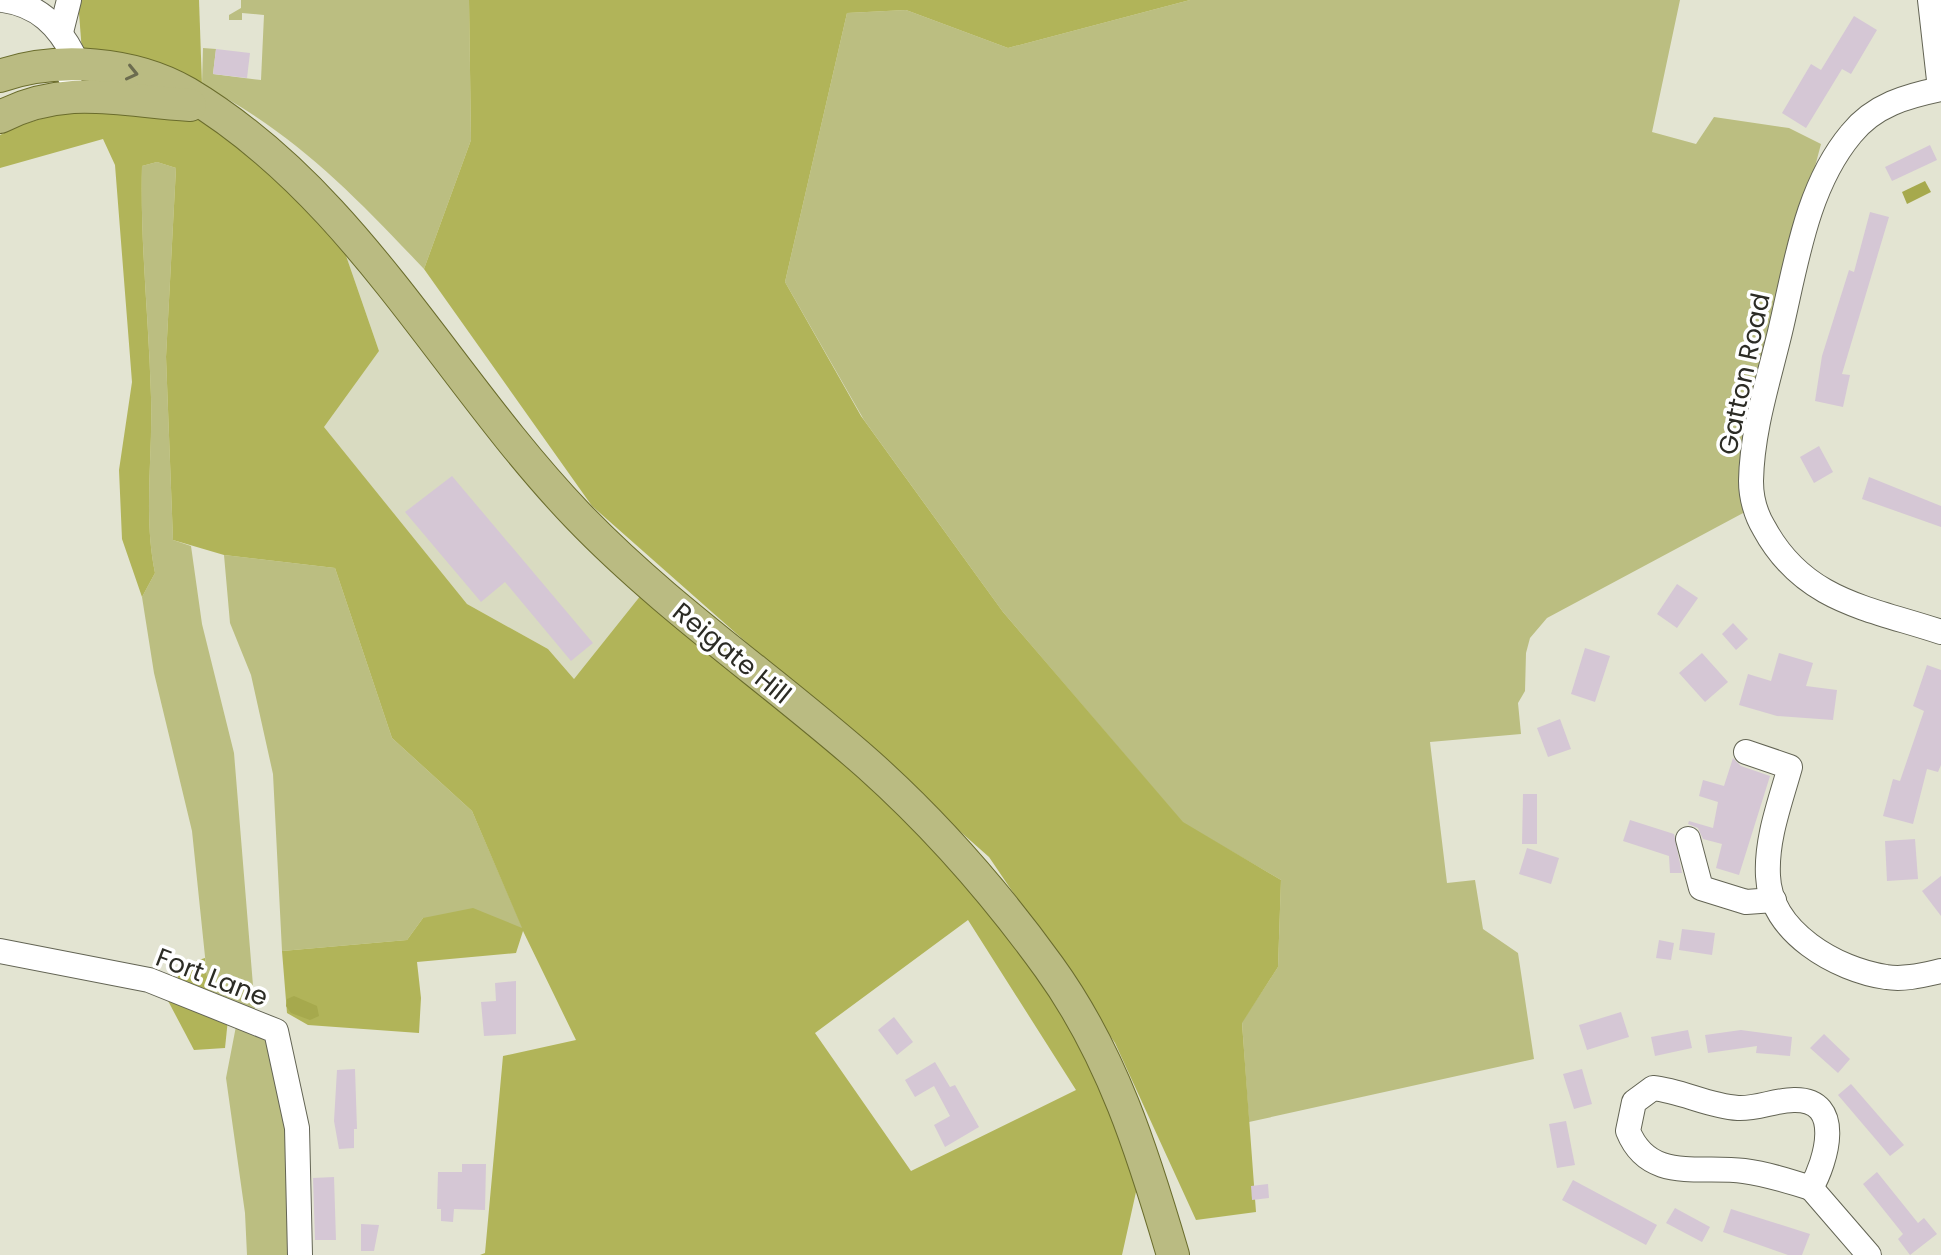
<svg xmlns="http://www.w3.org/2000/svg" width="1941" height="1255" viewBox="0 0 1941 1255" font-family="Poppins,sans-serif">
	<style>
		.built { fill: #d9dbc1 }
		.green { fill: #bbbe81 }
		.forest { fill: #b1b459; fill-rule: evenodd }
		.water { fill: #a6a94d }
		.building { fill: #d5c7d5 }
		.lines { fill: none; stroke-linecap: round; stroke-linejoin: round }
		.minor-casing { stroke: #636454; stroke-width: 26 }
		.major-casing { stroke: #6a6c2c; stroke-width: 34 }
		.minor { stroke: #fff; stroke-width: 24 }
		.major { stroke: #babb82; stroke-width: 32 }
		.oneway { stroke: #6c6c4f }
		.labels { text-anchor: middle; stroke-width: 7; stroke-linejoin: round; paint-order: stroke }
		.street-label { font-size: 26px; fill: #2c2c25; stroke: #fff }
	</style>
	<rect width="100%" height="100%" fill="#e3e4d2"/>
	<polygon class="built" points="343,247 649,585 574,679 548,649 467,604 323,426 379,351"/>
	<g class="green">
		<path d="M241,0H469L471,140L424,269C353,194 295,133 202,85L203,48L216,49L213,74L261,80L264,15L242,13V20H229V15L241,8Z"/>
		<polygon points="1190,0 1680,0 1652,132 1696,144 1714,117 1789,128 1821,144 1751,408 1745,512 1547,618 1530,638 1526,653 1525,691 1518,703 1521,734 1430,742 1447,883 1475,880 1483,929 1518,953 1534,1059 1249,1122 1242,1022 1278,967 1281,880 1183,823 1003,612 864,420 785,282 847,13 906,10 1008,48"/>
		<path d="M157,162L176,168L166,357L173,540L191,546L202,624L234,753L255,1010L209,995L192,831L154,673L142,597L155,573C143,514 153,457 151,397C149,320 140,243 142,166Z"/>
		<polygon points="224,555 335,568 392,738 472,811 523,929 423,918 407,940 282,951 273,774 251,675 230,623"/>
		<polygon points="237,1021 270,1034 292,1115 292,1255 247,1255 245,1213 226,1078"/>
	</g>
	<g class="forest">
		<polygon points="78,0 199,0 202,85 82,52"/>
		<polygon points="469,0 1190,0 1008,48 906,10 847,13 785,282 861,416 1003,612 1183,822 1281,880 1278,967 1242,1023 1256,1212 1196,1220 1115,1043 989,857 592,506 424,269 471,140"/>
		<path d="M205,106L343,247L379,351L324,427L467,604L548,649L574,679L649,585L1000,904L1144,1156L1122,1255H480L485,1253L503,1056L576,1040L523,931L516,953L417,962L421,998L419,1033L308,1025L287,1013L282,951L407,940L423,918L473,908L522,928L472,811L392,738L335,568L224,555L173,540L166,357L176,168L157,162L142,166C140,244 149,320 151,397C153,457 143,514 155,573L142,597L122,539L119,470L132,382L115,165L103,139L0,168V135C63,102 135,108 205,106ZM968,920L1076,1090L911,1171L815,1033Z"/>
		<polygon points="205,958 209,995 177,981 180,966"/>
		<polygon points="166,997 228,1019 225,1048 194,1050"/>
	</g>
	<g class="water">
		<polygon points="1925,181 1931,192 1907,204 1902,192"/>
		<polygon points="294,996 317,1006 319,1016 310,1020 291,1013 286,1006 287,999"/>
	</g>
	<g class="building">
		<polygon points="1854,16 1877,30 1851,74 1842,69 1806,128 1782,113 1811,64 1821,70"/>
		<polygon points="216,49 250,53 247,78 213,74"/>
		<polygon points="1930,145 1937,160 1892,181 1885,167"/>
		<polygon points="1870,212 1889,217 1842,374 1850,375 1843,407 1815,401 1822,356 1849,270 1854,272"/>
		<polygon points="1819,446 1833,472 1814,483 1800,457"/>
		<polygon points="452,476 593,643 571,661 505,582 481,602 405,512"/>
		<polygon points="1869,477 1941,506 1941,527 1862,499"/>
		<polygon points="1677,584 1698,598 1677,628 1657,614"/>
		<polygon points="1733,623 1748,639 1736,650 1722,634"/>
		<polygon points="1585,648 1610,656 1595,702 1571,694"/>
		<polygon points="1702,653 1728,682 1705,702 1679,673"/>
		<polygon points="1779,653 1813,663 1806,686 1837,690 1833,720 1777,716 1739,705 1748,674 1771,681"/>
		<polygon points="1927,665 1941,670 1941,765 1938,772 1927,769 1913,824 1883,816 1893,779 1900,781 1924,711 1913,706"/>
		<polygon points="1560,719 1571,749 1548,757 1537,728"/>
		<polygon points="1733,758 1741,766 1770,776 1739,875 1716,868 1722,844 1703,839 1698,828 1688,824 1689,821 1713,828 1718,802 1699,796 1703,780 1724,786"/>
		<polygon points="1523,794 1537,794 1537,844 1522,844"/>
		<polygon points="1630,820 1674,834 1682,873 1670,873 1669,856 1623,841"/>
		<polygon points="1915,839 1918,879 1887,881 1885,841"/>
		<polygon points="1527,848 1559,858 1551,884 1519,874"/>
		<polygon points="1941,876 1941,916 1922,891"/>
		<polygon points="1682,929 1715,933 1712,955 1679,950"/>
		<polygon points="1659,940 1674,943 1671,960 1656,958"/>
		<polygon points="516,981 516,1034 484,1036 481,1002 496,1001 495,983"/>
		<polygon points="1621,1012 1629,1037 1587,1050 1579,1025"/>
		<polygon points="894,1017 913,1042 897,1055 878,1030"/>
		<polygon points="1688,1030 1692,1048 1655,1056 1651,1037"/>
		<polygon points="1741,1030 1792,1037 1790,1056 1756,1053 1757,1046 1708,1053 1705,1035"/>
		<polygon points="1824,1034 1850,1059 1838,1073 1810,1048"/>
		<polygon points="935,1062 950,1087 955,1085 979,1127 945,1147 934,1125 950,1116 934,1086 915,1097 905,1080"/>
		<polygon points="355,1069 357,1129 354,1129 354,1148 339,1149 334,1121 337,1070"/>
		<polygon points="1582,1069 1592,1104 1574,1109 1563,1074"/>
		<polygon points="1851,1084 1904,1145 1890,1156 1838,1095"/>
		<polygon points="1566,1121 1575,1165 1557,1168 1549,1124"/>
		<polygon points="462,1164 486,1164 485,1210 454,1209 453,1222 441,1221 441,1209 437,1209 438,1172 462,1172"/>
		<polygon points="1877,1172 1918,1223 1924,1218 1937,1234 1910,1255 1898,1239 1903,1234 1863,1184"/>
		<polygon points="334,1177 336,1240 315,1240 313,1178"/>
		<polygon points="1573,1180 1657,1225 1646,1245 1562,1200"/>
		<polygon points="1268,1184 1269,1198 1252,1200 1251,1186"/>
		<polygon points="1675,1208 1710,1227 1702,1242 1666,1223"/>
		<polygon points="1731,1209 1810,1234 1802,1255 1788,1255 1723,1232"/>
		<polygon points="361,1224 379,1225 374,1251 361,1251"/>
	</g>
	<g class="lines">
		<defs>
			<g id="minor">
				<path d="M3,0C38,5 58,25 74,56L70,77"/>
				<polyline points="1930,0 1940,89"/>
				<polyline points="61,32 69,0"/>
				<path d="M1941,89C1907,96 1874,105 1851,134C1806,188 1796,265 1780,332C1768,382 1752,430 1751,481C1751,497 1756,515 1764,528C1804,602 1869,608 1941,632"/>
				<path d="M1746,752L1790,767C1780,803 1766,839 1768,876C1770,932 1837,970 1886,977C1904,980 1923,975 1941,971"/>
				<polyline points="1688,839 1701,888 1746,902 1774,900"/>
				<polyline points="0,951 149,980 276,1031 297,1128 300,1255"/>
				<path d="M1653,1088C1682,1091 1708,1106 1738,1108C1757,1109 1775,1100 1794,1100C1845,1099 1826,1162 1811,1188C1789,1181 1767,1174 1744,1171C1700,1165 1649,1183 1628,1131L1634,1102Z"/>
				<polyline points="1811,1188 1869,1255"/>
			</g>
			<g id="major">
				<path d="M0,76C57,56 134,62 187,93C356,194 444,376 577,515C666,608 773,680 869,765C936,825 997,895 1049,967C1112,1054 1143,1153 1173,1255"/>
				<path d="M0,117C67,83 120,101 190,105"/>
			</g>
		</defs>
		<use href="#minor" class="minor-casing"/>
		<use href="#major" class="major-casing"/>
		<use href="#minor" class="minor"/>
		<use href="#major" class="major"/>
	</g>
	<defs><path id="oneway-chevron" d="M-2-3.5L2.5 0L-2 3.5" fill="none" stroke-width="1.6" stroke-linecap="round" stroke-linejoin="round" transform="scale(2)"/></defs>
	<use class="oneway" href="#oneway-chevron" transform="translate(132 73) rotate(13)"/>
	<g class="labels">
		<g class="street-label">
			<text transform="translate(1744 374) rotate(-78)" y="9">Gatton Road</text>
			<text transform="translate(732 653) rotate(39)" y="9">Reigate Hill</text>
			<text transform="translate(212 977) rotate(21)" y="9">Fort Lane</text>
		</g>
	</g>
</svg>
